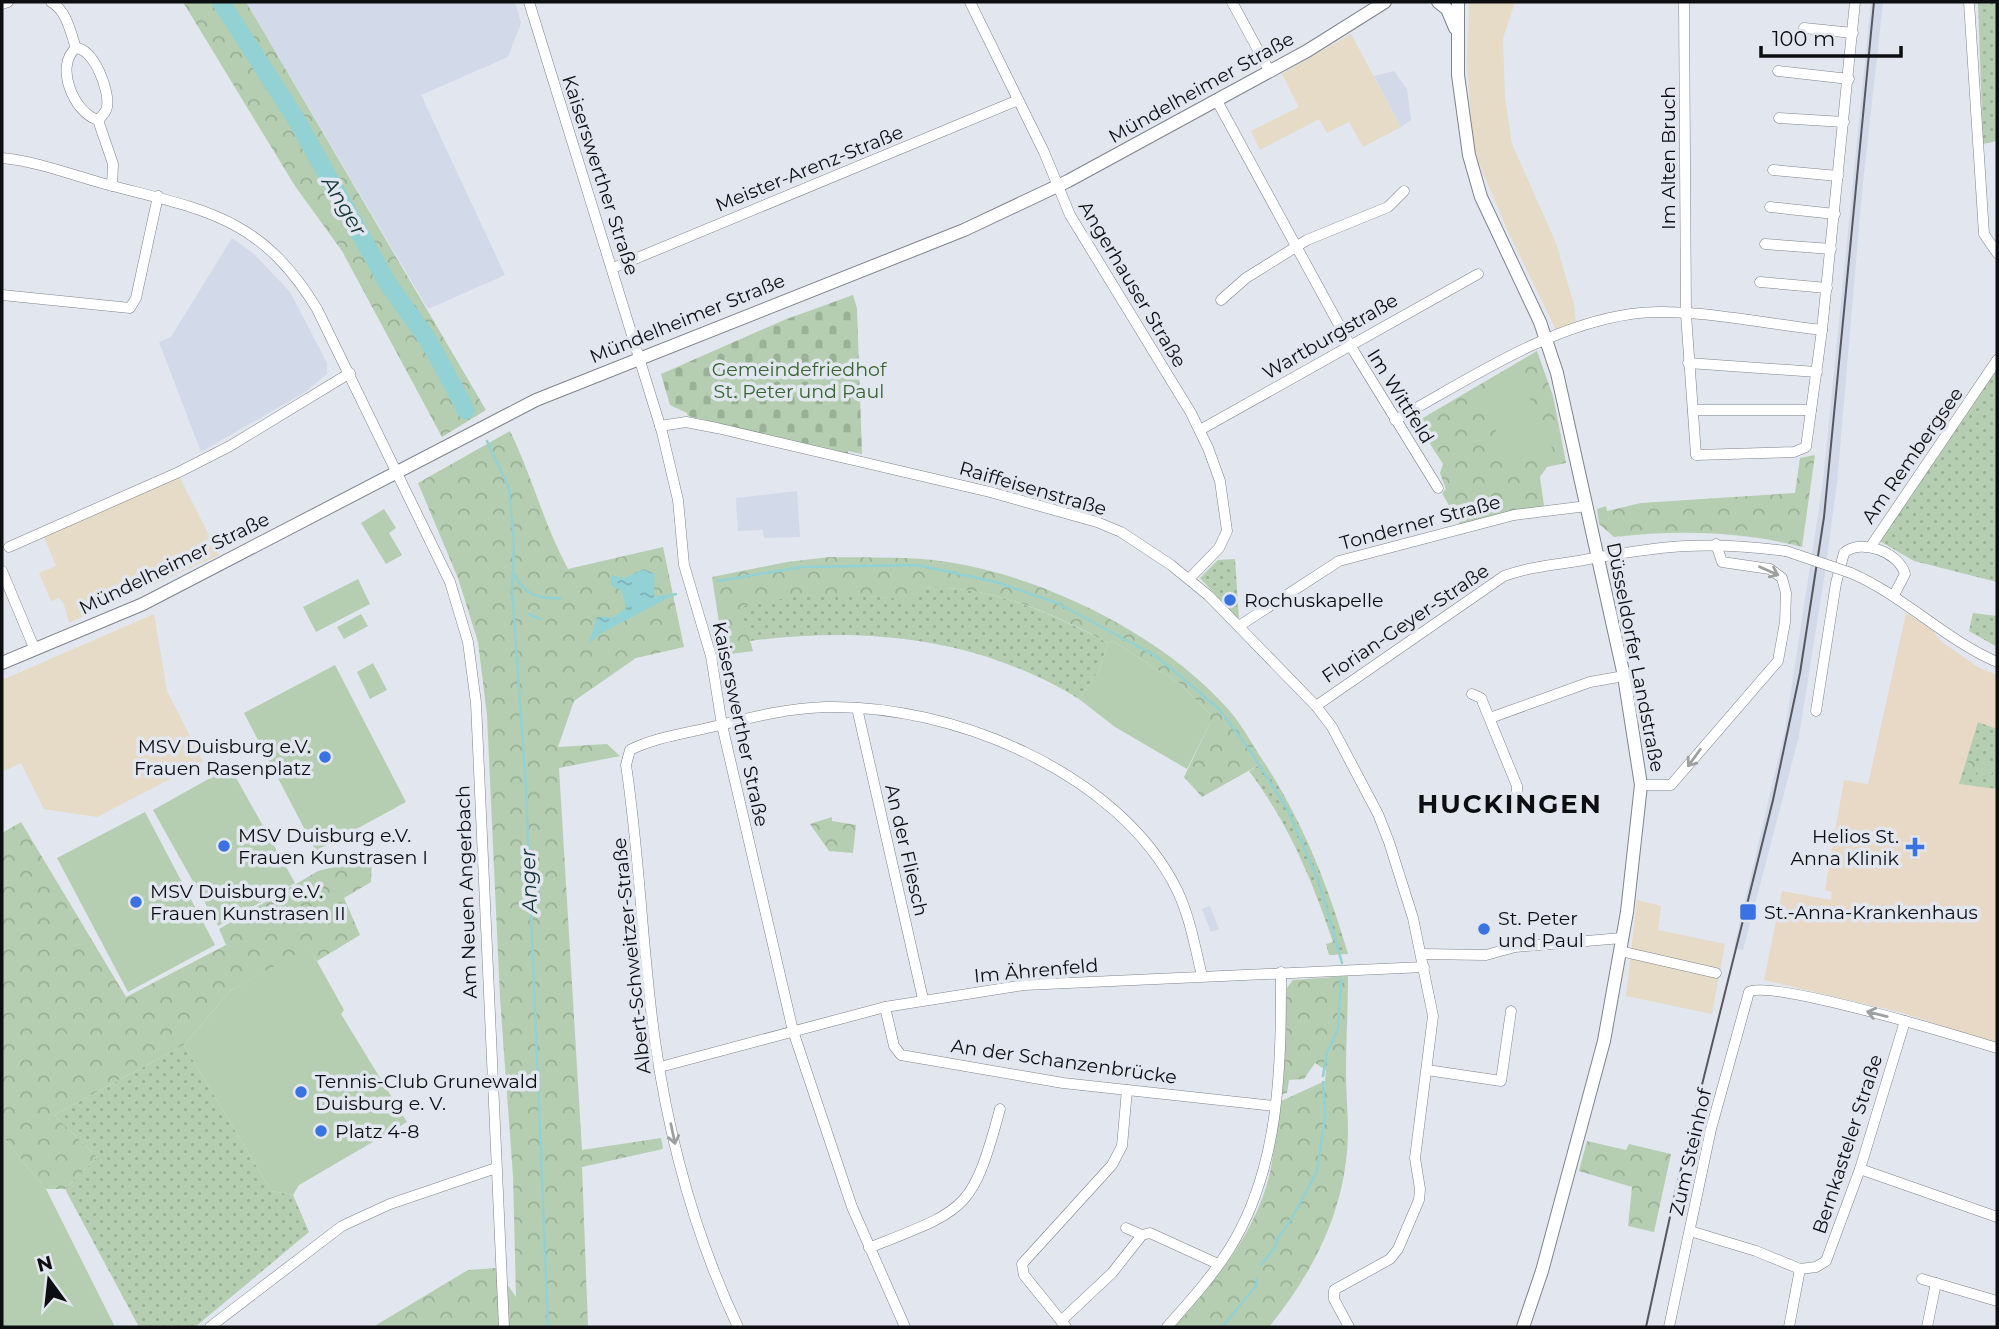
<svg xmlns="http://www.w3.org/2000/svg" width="1999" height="1329" viewBox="0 0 1999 1329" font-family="Montserrat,sans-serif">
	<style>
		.commercial { fill: #e5dbc6 }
		.built { fill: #d2d9e9 }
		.medical { fill: #e8d9c7 }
		.grass { fill: url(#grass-dots) }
		.forest { fill: url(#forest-crowns) }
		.cemetery { fill: url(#cemetery-stones) }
		.pitch { fill: #b5ceb1 }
		.water { fill: url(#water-ripples) }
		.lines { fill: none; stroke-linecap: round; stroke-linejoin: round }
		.stream { stroke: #92d1d4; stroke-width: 2.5 }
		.river { stroke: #92d1d4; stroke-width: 18 }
		.minor-casing { stroke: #7f838b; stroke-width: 11 }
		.major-casing { stroke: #7f838b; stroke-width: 14 }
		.minor { stroke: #fff; stroke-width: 10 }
		.major { stroke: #fff; stroke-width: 12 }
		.tram { stroke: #56585d; stroke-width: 2 }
		.minor-bridge-casing { stroke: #7f838b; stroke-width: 11; stroke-linecap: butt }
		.minor-bridge { stroke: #fff; stroke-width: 10 }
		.oneway { stroke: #9e9fa0 }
		.poi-dot { fill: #3b72e1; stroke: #e1e6ef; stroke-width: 2.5 }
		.labels { text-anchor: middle; stroke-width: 7; stroke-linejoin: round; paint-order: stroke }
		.street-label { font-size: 19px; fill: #0d0e11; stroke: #e1e6ef }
		.park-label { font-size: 19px; fill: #386431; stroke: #e1e6ef }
		.poi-label { font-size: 19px; fill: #0d0e11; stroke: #e1e6ef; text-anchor: start }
		.water-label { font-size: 21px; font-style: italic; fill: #143435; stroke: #e1e6ef }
		.district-label { font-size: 26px; font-weight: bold; letter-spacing: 2px; fill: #0d0e11; stroke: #e1e6ef }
	</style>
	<defs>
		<pattern id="grass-dots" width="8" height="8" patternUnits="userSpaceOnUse" patternTransform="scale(1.75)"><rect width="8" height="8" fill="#b5ceb1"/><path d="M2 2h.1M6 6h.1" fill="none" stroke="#9ab097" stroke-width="1.8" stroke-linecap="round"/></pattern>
		<pattern id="forest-crowns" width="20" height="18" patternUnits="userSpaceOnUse" patternTransform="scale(1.75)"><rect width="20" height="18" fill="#b5ceb1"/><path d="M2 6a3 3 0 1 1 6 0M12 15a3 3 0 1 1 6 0" fill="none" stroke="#9ab097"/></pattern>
		<pattern id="cemetery-stones" width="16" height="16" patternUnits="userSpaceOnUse" patternTransform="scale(1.75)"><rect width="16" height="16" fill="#b5ceb1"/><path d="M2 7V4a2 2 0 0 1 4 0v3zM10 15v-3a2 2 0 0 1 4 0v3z" fill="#9ab097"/></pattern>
		<pattern id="water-ripples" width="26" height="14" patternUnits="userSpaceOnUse" patternTransform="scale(1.75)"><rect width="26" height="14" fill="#92d1d4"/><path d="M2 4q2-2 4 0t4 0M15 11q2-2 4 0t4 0" fill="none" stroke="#7db2b5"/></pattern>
	</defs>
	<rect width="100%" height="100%" fill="#e1e6ef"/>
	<g class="commercial">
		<polygon points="1469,2 1515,2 1503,38 1505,98 1512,144 1556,243 1574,305 1577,333 1560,338 1507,229 1479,163 1473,141 1467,65"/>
		<polygon points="1351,34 1401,127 1363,147 1349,122 1327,133 1319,119 1260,150 1251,131 1299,107 1282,74"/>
		<polygon points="179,476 219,555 69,623 64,604 59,598 51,601 39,573 56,566 44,537"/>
		<polygon points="154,614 167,691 203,762 97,817 44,809 21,763 2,772 2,680"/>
		<polygon points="1637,900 1661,906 1658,930 1725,944 1712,1014 1626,996"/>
	</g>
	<g class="built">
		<polygon points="246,2 515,2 521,23 508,57 421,95 505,275 428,309"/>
		<polygon points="1871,2 1883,2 1862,192 1837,483 1825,572 1799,736 1743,950 1734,948 1785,730 1823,482"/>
		<polygon points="1394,71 1407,89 1411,120 1401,127 1374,76"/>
		<polygon points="232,238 254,254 290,292 327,363 327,374 305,392 201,452 159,342 171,337"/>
		<polygon points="797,491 800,537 764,538 763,530 738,531 736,498"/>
		<polygon points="1210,906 1219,929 1211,932 1202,909"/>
	</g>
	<polygon class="medical" points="1906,613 1931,629 1942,642 1978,667 1997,675 1997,1043 1899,1012 1764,980 1782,891 1831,900 1832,892 1825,890 1844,780 1868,784"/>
	<g class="grass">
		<polygon points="1978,2 1997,2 1997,141 1983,144"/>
		<polygon points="1997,364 1997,582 1914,561 1878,540 1941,452"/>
		<polygon points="1235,559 1239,620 1200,578 1218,560"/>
		<path d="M924,588C988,584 1053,614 1108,643L1099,670L1079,699C978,637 864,626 750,641L739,607L773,599L825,593L893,598Z"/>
		<polygon points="1973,613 1997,616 1997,647 1969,631"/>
		<polygon points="1978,722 1997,729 1997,789 1959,784"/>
		<path d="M1264,762C1303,822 1328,885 1348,954L1329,955L1326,944L1333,942C1312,880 1289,824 1249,771Z"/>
		<polygon points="184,1045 271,1191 293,1195 309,1232 195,1327 139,1327 65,1189 97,1157 54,1115"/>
	</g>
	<g class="forest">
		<polygon points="183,2 246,2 486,410 442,437 342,251 295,186"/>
		<polygon points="1537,351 1553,396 1566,463 1547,467 1540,477 1544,506 1460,525 1442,493 1446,489 1440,473 1443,464 1416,422"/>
		<path d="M510,431C532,476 544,525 568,569L663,547L684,647L636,658L574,701L558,747L607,744L620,756L559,768L582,1150L661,1138L663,1149L582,1167L588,1327H373L468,1270L496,1268L516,1297L513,1176L500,998L487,715L478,642L458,578L418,483Z"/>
		<path d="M1815,455L1802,547C1741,531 1677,530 1614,537L1599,524L1597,509L1606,506L1607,511L1641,503L1795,493L1800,458Z"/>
		<path d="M830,557C870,558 909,556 948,562C1045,577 1163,635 1228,709C1242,724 1252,745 1264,762L1202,797L1184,777L1210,723V714L1180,684L1113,641L1108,643C1054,614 988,584 924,588L916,601C855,593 800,592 740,607L753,651L724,655L712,577L787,562Z"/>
		<polygon points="1968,761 1987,762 1992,767 1992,774 1978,779 1977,771 1966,767"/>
		<polygon points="832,817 832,821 856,825 853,853 829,851 810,824"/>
		<polygon points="21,822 126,997 226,945 219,929 318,871 372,857 371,882 344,898 360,935 317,961 309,948 231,990 184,1045 54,1115 97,1157 65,1189 46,1189 2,1136 2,833"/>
		<path d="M1348,976C1348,1009 1346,1041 1346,1073C1346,1093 1348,1113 1348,1132C1347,1207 1315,1270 1269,1327H1174C1214,1283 1257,1232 1270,1172C1275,1149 1276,1125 1279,1102L1325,1081L1326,1070L1315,1063L1304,1079L1289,1080L1287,1093L1281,1094L1287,988L1293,980Z"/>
		<polygon points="1587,1141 1626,1150 1629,1144 1671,1154 1654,1232 1628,1226 1632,1187 1579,1171"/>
	</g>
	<polygon class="cemetery" points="853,295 857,308 862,454 848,451 848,454 688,416 687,413 670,405 661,374 784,320"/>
	<g class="pitch">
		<polygon points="1520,378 1553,450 1513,468 1480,396"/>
		<polygon points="384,509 396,528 389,533 402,555 386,564 361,523"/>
		<polygon points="358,579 370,604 316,632 303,607"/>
		<polygon points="361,614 368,626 344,639 337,627"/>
		<polygon points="1113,641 1180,684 1210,714 1210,723 1187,769 1115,727 1079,699 1099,670 1108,643"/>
		<polygon points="373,663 387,690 370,699 357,672"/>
		<polygon points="335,665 406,802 316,851 244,713"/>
		<polygon points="230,767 295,883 218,926 153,810"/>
		<polygon points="145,812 215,945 128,992 57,858"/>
		<polygon points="309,947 344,1010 341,1014 407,1122 299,1185 293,1195 271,1191 184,1045 231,990"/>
		<polygon points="2,1136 46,1189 115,1327 2,1327"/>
	</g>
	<polygon class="water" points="644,569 655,574 654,597 669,594 668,598 600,634 589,644 597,617 614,617 626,608 622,591 611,585 611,575 625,578"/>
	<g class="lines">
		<g class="stream">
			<polyline points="487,441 509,488 514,544 512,589 526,790 548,1327"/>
			<path d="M515,575C523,595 540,599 561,598"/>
			<polyline points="718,581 802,567 917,565 996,582 1057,603 1156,656 1218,708 1249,749 1288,810 1319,882 1342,963"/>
			<polyline points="668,596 676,594"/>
			<polyline points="529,614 540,619"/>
			<polyline points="1323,1076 1327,1053 1338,1029 1341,979"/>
			<polyline points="1261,1265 1276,1246 1277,1239 1289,1223 1317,1172 1325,1116 1323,1082"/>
			<polyline points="1222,1327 1256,1286 1257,1279"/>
		</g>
		<polyline class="river" points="221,2 296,119 387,282 430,343 466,410"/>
		<defs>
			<g id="minor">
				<path d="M51,2C67,11 70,31 76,48C54,66 74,113 98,120L113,164L112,186"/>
				<polyline points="529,2 662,432 678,500 684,565 711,656 722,725 793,1031 852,1207 905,1327"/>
				<polyline points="970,2 1044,152 1070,215 1191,413 1208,448 1220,481 1227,531 1219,548 1189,579"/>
				<polyline points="1232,2 1270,72"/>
				<polyline points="1684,2 1686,314 1696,455 1794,452 1806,447 1822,330"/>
				<polyline points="1969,2 1984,234 1997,253"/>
				<polyline points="2,4 8,2"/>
				<polyline points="1804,28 1853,33"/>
				<path d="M76,48C94,49 110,91 107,107C106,113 102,116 98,120"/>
				<polyline points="1778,71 1849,79"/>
				<polyline points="1217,101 1350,345 1438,488"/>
				<polyline points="1779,118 1844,122"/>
				<path d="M2,158C36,161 72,175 105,184C203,210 260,215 317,309L450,582L468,642L476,703L504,1327"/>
				<polyline points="1773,170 1838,176"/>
				<polyline points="1770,207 1835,214"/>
				<polyline points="1765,244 1831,249"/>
				<polyline points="613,268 1018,100"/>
				<polyline points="1760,282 1827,288"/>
				<polyline points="2,295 130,308 136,298 158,196"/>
				<polyline points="1221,300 1246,278 1307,240 1388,207 1404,191"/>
				<polyline points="1688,363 1817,372"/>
				<polyline points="1693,410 1811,410"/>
				<path d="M1395,420C1468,380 1547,326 1631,314C1686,306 1765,324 1822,330L1855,2"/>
				<polyline points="660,426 686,422 717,428 990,492 1097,522 1121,532 1171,565 1209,596 1316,706 1332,727 1378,814 1389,842 1413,918 1433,1016 1415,1158 1420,1189 1419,1200 1398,1249 1390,1259 1334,1290 1334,1299 1349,1327"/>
				<polyline points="1200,430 1478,274"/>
				<polyline points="1871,546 1997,360"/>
				<polyline points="9,547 179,472 230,446 350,373"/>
				<polyline points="2,571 35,650"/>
				<path d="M1851,573C1904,596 1944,639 1997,662"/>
				<polyline points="1239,626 1339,561 1514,515 1587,506"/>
				<polyline points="1472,694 1481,698 1517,786 1517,798"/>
				<path d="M1316,706L1504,576C1528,567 1553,565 1578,561C1658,546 1704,540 1786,551"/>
				<polyline points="857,708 923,999"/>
				<path d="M1816,711L1836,583L1844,553C1861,538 1899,552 1905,574L1894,595"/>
				<polyline points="1490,718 1590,682 1624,676"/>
				<polyline points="1641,785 1671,785 1778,661 1785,622 1786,593 1782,578 1770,569 1722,562 1716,544"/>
				<polyline points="1620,951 1716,973"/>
				<polyline points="1421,954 1486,955 1515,947 1622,938"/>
				<polyline points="885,1007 894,1046 901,1055 1063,1083 1274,1106"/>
				<polyline points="660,1067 885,1007 1024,985 1424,967"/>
				<polyline points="1427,1070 1501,1081 1511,1011"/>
				<polyline points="1860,1169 1997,1217"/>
				<polyline points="1126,1228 1142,1235"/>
				<polyline points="1690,1231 1756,1251 1800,1269 1816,1267 1826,1261 1860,1169 1905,1021"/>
				<path d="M869,1248C966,1209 972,1213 1000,1109"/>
				<polyline points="1922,1279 1997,1301"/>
				<polyline points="1061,1321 1112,1273 1142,1235 1150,1233 1218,1264"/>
				<polyline points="210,1327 342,1226 390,1204 496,1168"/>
				<path d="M738,1327C696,1238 669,1139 655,1041C642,950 640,857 626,765L630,750C655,737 688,733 716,726C752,717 789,708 826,707C951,704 1119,772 1177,890C1190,917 1195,947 1202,976"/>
				<polyline points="1066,1327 1024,1275 1022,1264 1112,1165 1122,1146 1127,1090"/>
				<path d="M1167,1327C1189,1302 1212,1277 1230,1248C1281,1166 1281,1064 1281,972"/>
				<path d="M1669,1327L1711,1129L1749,992C1769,978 1964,1038 1997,1048"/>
				<polyline points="1789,1327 1800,1269"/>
				<polyline points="1927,1327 1936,1283"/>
			</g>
			<g id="major">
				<polyline points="1438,2 1447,9 1455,28"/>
				<polyline points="1458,2 1458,75 1469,155 1481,197 1540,322 1557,373 1624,676 1641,785 1627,912 1604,1041 1542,1271 1523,1327"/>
				<polyline points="2,663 143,604 536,400 964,230 1068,181 1307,51 1385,2"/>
			</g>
		</defs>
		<use href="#minor" class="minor-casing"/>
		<use href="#major" class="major-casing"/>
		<use href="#minor" class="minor"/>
		<use href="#major" class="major"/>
		<polyline class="tram" points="1646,1327 1676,1189 1773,800 1800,673 1824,517 1874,2"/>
		<defs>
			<polyline id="minor-bridge" points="1786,551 1851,573"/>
		</defs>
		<use href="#minor-bridge" class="minor-bridge-casing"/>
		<use href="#minor-bridge" class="minor-bridge"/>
	</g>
	<defs><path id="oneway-shaft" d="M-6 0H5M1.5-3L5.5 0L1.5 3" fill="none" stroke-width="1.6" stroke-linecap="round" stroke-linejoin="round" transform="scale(1.75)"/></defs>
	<g class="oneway">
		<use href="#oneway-shaft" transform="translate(1769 571) rotate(24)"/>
		<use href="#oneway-shaft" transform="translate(1694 758) rotate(126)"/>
		<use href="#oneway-shaft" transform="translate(1877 1014) rotate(-166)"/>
		<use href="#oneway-shaft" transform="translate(673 1134) rotate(78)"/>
	</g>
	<g class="poi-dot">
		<circle cx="1230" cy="600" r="7"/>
		<circle cx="325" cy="757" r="7"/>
		<circle cx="224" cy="846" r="7"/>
		<path d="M1911.5 836.5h7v7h7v7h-7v7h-7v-7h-7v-7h7z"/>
		<circle cx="136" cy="902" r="7"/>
		<rect x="1739" y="903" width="18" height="18" rx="3.5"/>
		<circle cx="1484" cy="929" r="7"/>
		<circle cx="301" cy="1092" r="7"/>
		<circle cx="321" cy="1131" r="7"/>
	</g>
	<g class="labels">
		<g class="street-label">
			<text transform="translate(1201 87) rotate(-29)" y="7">Mündelheimer Straße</text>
			<text transform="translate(1668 158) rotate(-90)" y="7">Im Alten Bruch</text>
			<text transform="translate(809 168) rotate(-22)" y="7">Meister-Arenz-Straße</text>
			<text transform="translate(601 175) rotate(72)" y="7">Kaiserswerther Straße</text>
			<text transform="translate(1133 284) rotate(59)" y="7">Angerhauser Straße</text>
			<text transform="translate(687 318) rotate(-22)" y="7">Mündelheimer Straße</text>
			<text transform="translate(1330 336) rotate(-30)" y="7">Wartburgstraße</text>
			<text transform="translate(1401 396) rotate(58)" y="7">Im Wittfeld</text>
			<text transform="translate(1912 455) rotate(-55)" y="7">Am Rembergsee</text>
			<text transform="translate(1033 488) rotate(16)" y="7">Raiffeisenstraße</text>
			<text transform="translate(1420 522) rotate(-15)" y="7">Tonderner Straße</text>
			<text transform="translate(174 563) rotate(-26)" y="7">Mündelheimer Straße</text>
			<text transform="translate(1405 623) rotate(-34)" y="7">Florian-Geyer-Straße</text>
			<text transform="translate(1636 657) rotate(79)" y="7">Düsseldorfer Landstraße</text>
			<text transform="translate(741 724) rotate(78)" y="7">Kaiserswerther Straße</text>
			<text transform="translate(907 850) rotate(77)" y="7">An der Fliesch</text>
			<text transform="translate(466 892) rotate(-92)" y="7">Am Neuen Angerbach</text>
			<text transform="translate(631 956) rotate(-96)" y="7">Albert-Schweitzer-Straße</text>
			<text transform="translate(1036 970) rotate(-5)" y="7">Im Ährenfeld</text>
			<text transform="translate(1064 1061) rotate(8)" y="7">An der Schanzenbrücke</text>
			<text transform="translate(1847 1144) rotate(-72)" y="7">Bernkasteler Straße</text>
			<text transform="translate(1690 1152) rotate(-77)" y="7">Zum Steinhof</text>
		</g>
		<g class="park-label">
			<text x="799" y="376">Gemeindefriedhof<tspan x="799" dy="22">St. Peter und Paul</tspan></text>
		</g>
		<g class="poi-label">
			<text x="1244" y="607">Rochuskapelle</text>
			<text x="311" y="753" text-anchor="end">MSV Duisburg e.V.<tspan x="311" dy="22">Frauen Rasenplatz</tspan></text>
			<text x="238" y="842">MSV Duisburg e.V.<tspan x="238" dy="22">Frauen Kunstrasen I</tspan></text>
			<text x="1899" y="843" text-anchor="end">Helios St.<tspan x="1899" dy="22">Anna Klinik</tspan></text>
			<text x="150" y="898">MSV Duisburg e.V.<tspan x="150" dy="22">Frauen Kunstrasen II</tspan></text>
			<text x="1764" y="919">St.-Anna-Krankenhaus</text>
			<text x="1498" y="925">St. Peter<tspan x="1498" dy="22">und Paul</tspan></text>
			<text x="315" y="1088">Tennis-Club Grunewald<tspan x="315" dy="22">Duisburg e. V.</tspan></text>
			<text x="335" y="1138">Platz 4-8</text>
		</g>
		<g class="water-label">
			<text transform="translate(344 206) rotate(59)" y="7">Anger</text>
			<text transform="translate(529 881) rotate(-92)" y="7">Anger</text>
		</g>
		<g class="district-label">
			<text x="1510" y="813">HUCKINGEN</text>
		</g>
	</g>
	<rect width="1999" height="1329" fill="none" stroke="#0d0e11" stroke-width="7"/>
	<g transform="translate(49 1280) rotate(345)" stroke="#e1e6ef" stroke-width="5" paint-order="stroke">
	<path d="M0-5L12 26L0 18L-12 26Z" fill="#0d0e11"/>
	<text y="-10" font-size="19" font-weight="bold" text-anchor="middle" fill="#0d0e11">N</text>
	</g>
	<path d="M1761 46v10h140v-10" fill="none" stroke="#0d0e11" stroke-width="3.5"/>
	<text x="1772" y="46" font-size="21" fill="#0d0e11" stroke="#e1e6ef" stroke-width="5" paint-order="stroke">100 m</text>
</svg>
